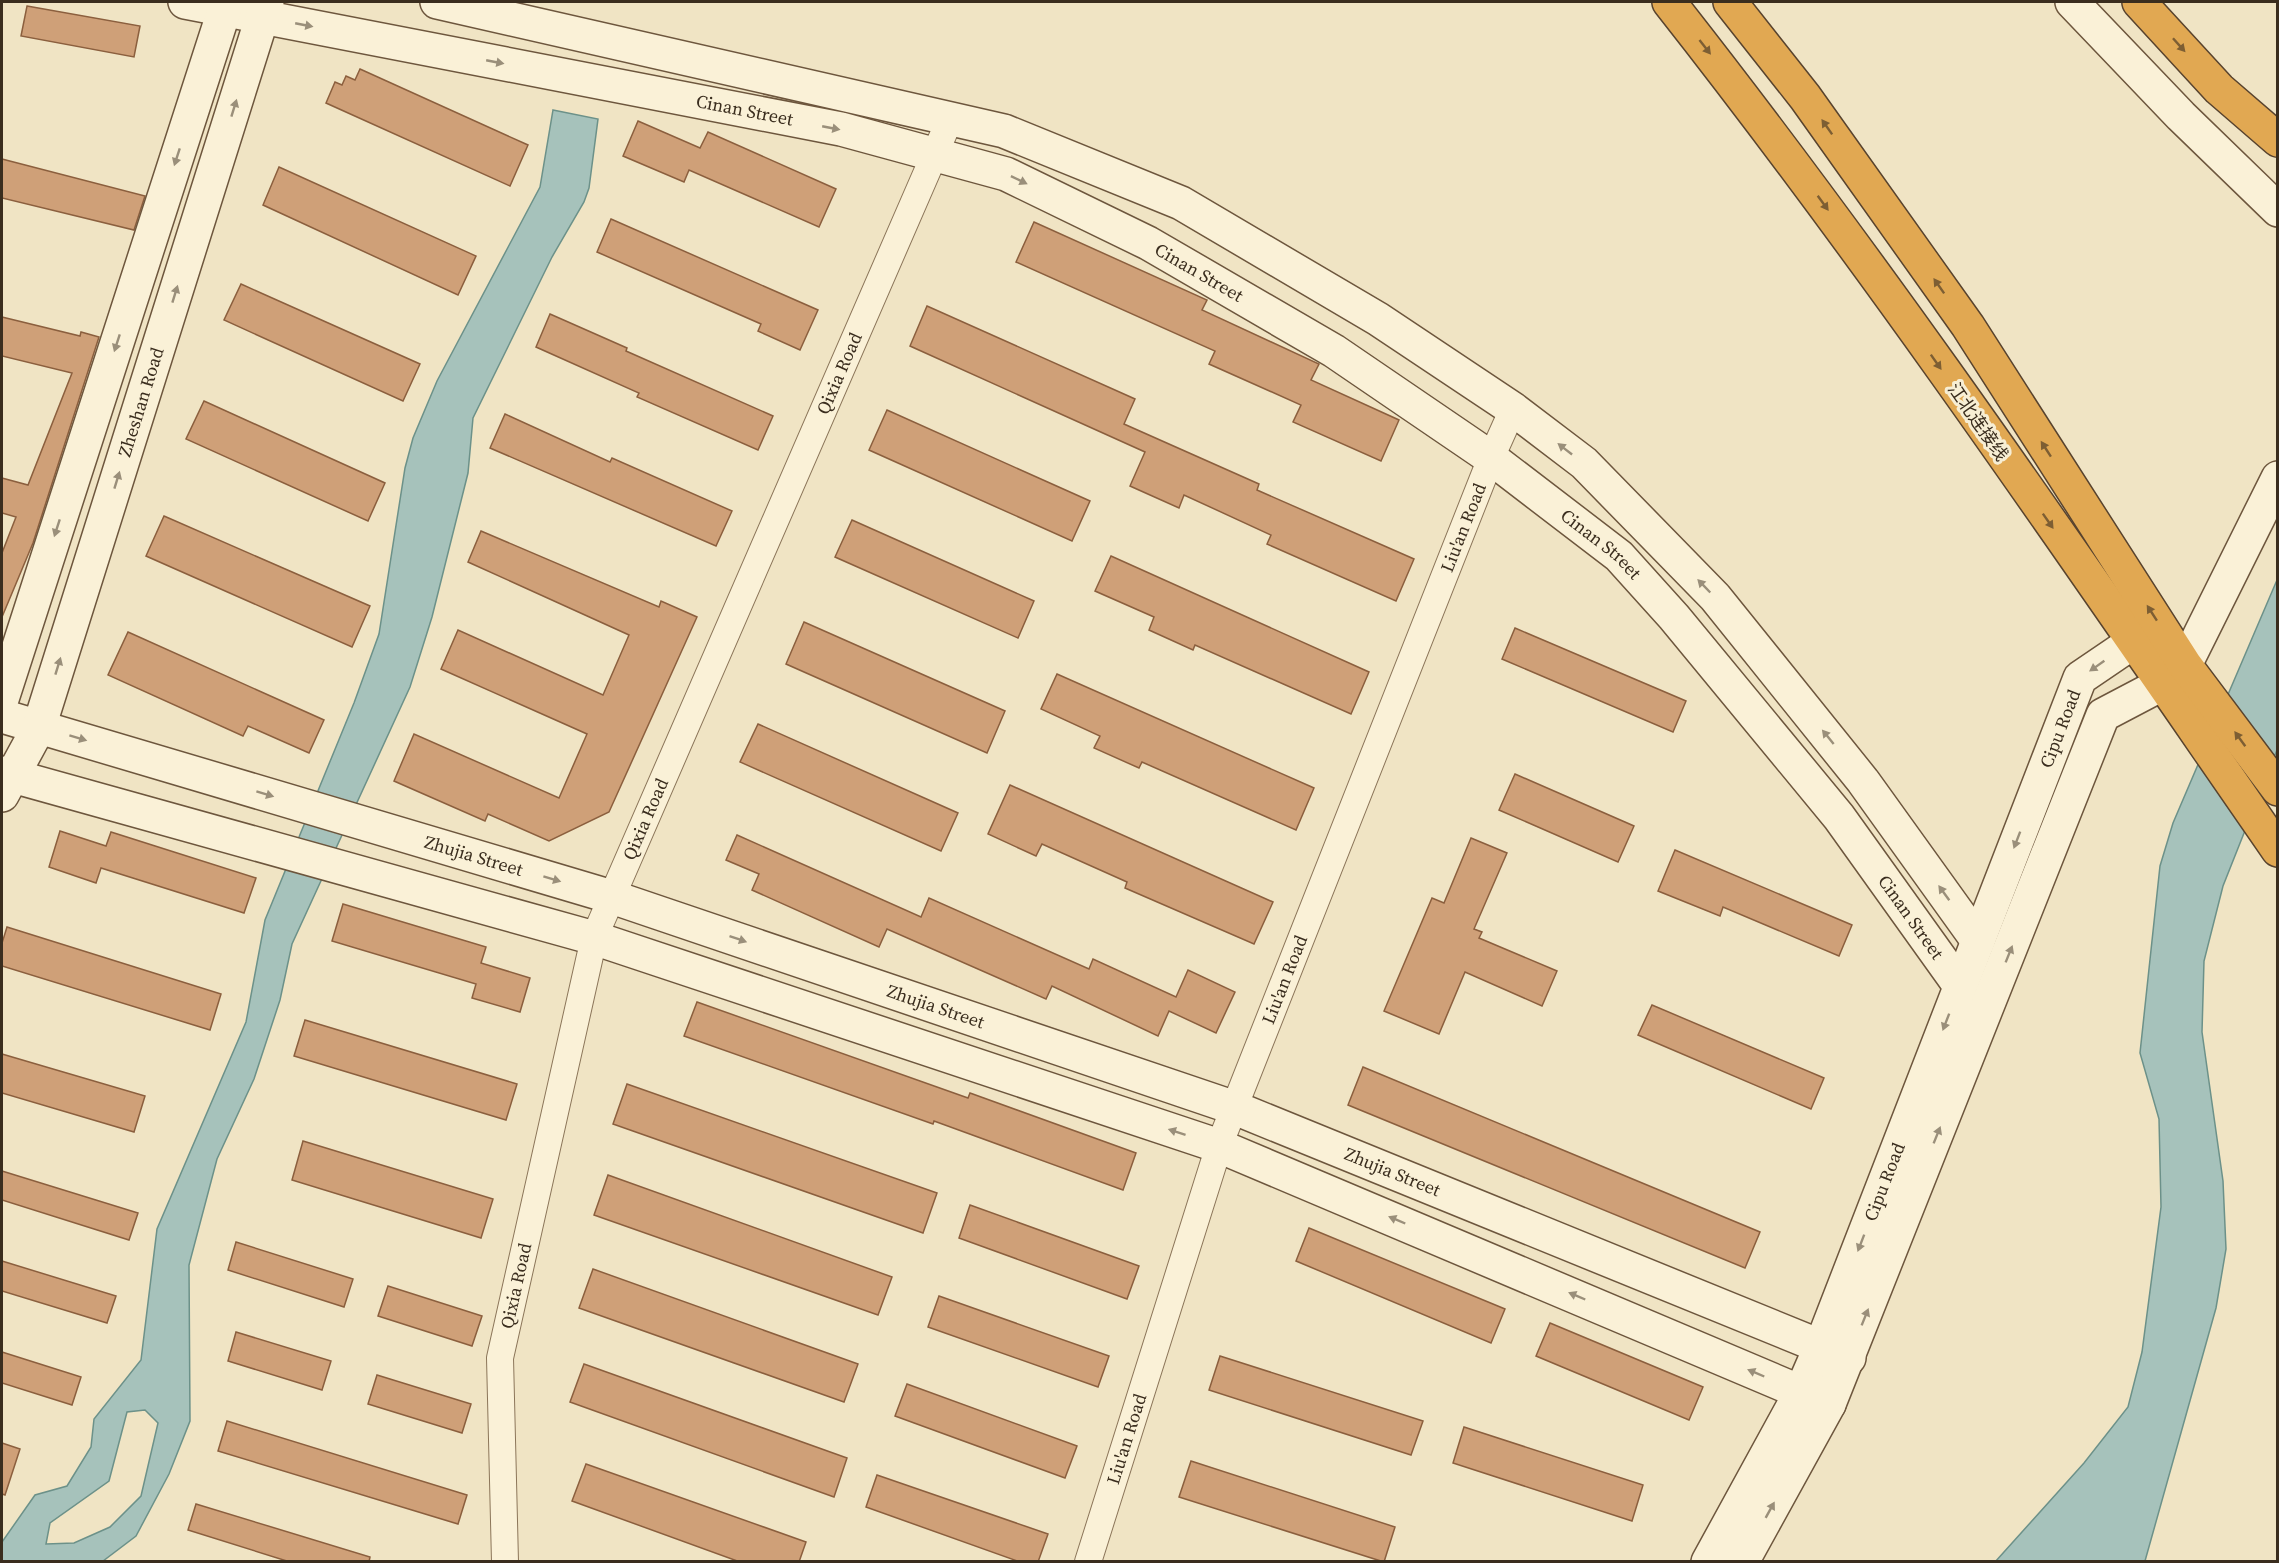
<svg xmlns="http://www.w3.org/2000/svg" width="2279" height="1563" viewBox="0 0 2279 1563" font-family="'Source Serif 4','Noto Sans SC',serif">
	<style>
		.water { fill: #a6c2bb; stroke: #6c9189; stroke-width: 1.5; fill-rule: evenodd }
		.building { fill: #cfa078; stroke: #8b5f3e; stroke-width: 1.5 }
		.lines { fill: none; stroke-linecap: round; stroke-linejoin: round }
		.street-casing { stroke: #8b7559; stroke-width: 28 }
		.secondary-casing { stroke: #6d563d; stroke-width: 36 }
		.highway-casing { stroke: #58432e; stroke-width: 36 }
		.street { stroke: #faf1d7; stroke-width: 26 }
		.secondary { stroke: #faf1d7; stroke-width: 33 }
		.highway { stroke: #e1a852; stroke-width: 33 }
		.oneway { fill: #9a8f7a }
		.oneway2 { fill: #7d5e33 }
		.labels { text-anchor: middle; stroke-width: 6; stroke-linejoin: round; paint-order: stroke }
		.street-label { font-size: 18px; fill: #3a2d1e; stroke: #f7eed4 }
	</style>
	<rect width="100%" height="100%" fill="#f0e4c4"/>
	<g class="water">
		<path d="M553,110L598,119L589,188L584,202L552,257L473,418L468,473L432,617L410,687L292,944L280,1000L254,1079L217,1159L189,1265L190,1421L169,1474L136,1536L103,1561L2,1562V1542L35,1495L67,1486L91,1447L94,1419L141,1360L157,1229L246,1022L265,920L354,703L379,634L405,468L413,438L437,381L540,187ZM145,1410L158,1423L141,1496L110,1527L74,1543L46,1544L50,1523L109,1481L127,1412Z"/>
		<polygon points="2277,580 2277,750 2223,886 2204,961 2202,1032 2223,1181 2226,1249 2216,1308 2145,1561 1995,1562 2084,1463 2128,1407 2142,1352 2161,1207 2159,1119 2140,1053 2160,866 2173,823"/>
	</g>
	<g class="building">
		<polygon points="27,6 140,26 134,57 21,36"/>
		<polygon points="360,69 528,145 510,186 326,103 335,82 342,85 346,76 355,80"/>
		<polygon points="638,121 700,148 708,132 836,189 819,227 689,170 684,182 623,156"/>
		<polygon points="2,159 145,196 134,230 2,198"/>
		<polygon points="279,167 476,256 458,295 263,205"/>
		<polygon points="611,219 818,310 800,350 758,331 761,324 597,252"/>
		<polygon points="1034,222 1207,300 1202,310 1319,364 1311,380 1399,420 1381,461 1293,422 1301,405 1209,364 1215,351 1016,262"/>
		<polygon points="241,284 420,364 403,401 224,320"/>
		<polygon points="927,306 1135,399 1124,424 1259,484 1257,490 1414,559 1396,601 1267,544 1271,535 1184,495 1179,508 1130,486 1145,452 910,346"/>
		<polygon points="550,314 627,348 626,351 773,416 758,450 637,397 639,393 536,347"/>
		<polygon points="2,317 80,336 81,332 99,337 33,543 2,617 2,553 16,517 2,513 2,478 28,485 72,373 2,356"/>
		<polygon points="204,401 385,483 368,521 186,439"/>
		<polygon points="887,410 1090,501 1072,541 869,450"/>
		<polygon points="505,414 610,462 612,458 732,511 716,546 490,448"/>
		<polygon points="164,516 370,606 352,647 146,556"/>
		<polygon points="852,520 1034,601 1018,638 835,557"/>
		<polygon points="481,531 659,607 661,601 697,617 609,812 549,841 488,814 485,821 394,781 414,734 559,798 587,734 441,669 458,630 603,695 629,635 468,562"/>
		<polygon points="1111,556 1369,672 1351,714 1195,645 1193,650 1149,630 1154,617 1095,591"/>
		<polygon points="804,622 1005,711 987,753 786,664"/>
		<polygon points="1515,628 1686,701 1673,732 1502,659"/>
		<polygon points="128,632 324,720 309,753 248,726 243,736 108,675"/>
		<polygon points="1057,674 1314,788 1296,830 1142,762 1139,768 1094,748 1100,736 1041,709"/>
		<polygon points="758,724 958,813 941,851 740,762"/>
		<polygon points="1515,774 1634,826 1618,862 1499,810"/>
		<polygon points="1010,785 1273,902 1254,944 1125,888 1127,882 1042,844 1036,856 988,834"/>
		<polygon points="60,831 106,846 111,832 256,878 244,913 101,868 96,883 49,867"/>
		<polygon points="737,835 921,917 929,898 1089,969 1093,959 1176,997 1188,970 1235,992 1216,1033 1169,1011 1158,1036 1052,986 1046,999 887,929 879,947 752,890 759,874 726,860"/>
		<polygon points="1471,838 1507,853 1474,929 1482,932 1479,938 1557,971 1542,1006 1465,972 1439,1034 1384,1011 1432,898 1444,903"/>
		<polygon points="1675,850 1852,925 1839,956 1723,907 1720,916 1658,891"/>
		<polygon points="343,904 486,947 481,963 530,978 520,1012 472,998 476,984 332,941"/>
		<polygon points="7,927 221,994 210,1030 2,966 2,943"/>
		<polygon points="697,1002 968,1098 970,1093 1136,1153 1123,1190 934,1121 933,1124 684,1036"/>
		<polygon points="1652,1005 1824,1078 1811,1109 1638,1035"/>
		<polygon points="305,1020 517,1084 506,1120 294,1056"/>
		<polygon points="2,1054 145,1096 134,1132 2,1093"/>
		<polygon points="1363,1067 1760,1232 1745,1268 1348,1105"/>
		<polygon points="627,1084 937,1193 923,1233 613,1124"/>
		<polygon points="303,1141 493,1199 481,1238 292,1180"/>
		<polygon points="2,1171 138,1213 129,1240 2,1200"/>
		<polygon points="608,1175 892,1277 878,1315 594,1215"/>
		<polygon points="970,1205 1139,1266 1127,1299 959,1238"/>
		<polygon points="1309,1228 1505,1309 1491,1343 1296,1261"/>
		<polygon points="236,1242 353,1279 344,1307 228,1270"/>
		<polygon points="2,1261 116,1296 107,1323 2,1291"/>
		<polygon points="593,1269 858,1364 844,1402 579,1308"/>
		<polygon points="388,1286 482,1316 472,1346 378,1316"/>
		<polygon points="939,1296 1109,1356 1098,1387 928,1327"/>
		<polygon points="1550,1323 1703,1387 1689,1420 1536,1356"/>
		<polygon points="236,1332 331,1361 322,1390 228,1361"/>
		<polygon points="2,1352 81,1377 72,1405 2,1383"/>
		<polygon points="1220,1356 1423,1421 1411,1455 1209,1390"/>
		<polygon points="584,1364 847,1458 834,1497 570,1402"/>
		<polygon points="377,1375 471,1404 462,1433 368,1404"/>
		<polygon points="907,1384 1077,1446 1065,1478 895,1416"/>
		<polygon points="227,1421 467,1495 458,1524 218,1451"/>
		<polygon points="1464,1427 1643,1485 1632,1521 1453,1463"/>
		<polygon points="2,1443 20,1449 5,1495 2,1494"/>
		<polygon points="1191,1461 1395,1527 1384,1562 1179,1497"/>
		<polygon points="586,1464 806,1542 799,1562 740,1562 572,1501"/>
		<polygon points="877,1475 1048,1534 1038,1562 1020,1562 866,1507"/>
		<polygon points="196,1504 370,1557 369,1562 290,1562 188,1530"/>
	</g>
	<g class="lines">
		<defs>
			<g id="street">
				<path id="s1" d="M505,1562L500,1358L594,938L950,119"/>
				<path id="s2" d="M1088,1562L1219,1146L1491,458L1513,409"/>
			</g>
			<g id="secondary">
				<path id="s3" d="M185,2L841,129L1006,174L1148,243L1334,351L1491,458L1619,556L1674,617L1839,817L1960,986"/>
				<polyline points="437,2 1004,131 1181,203 1378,319 1513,409 1584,463 1715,597 1863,781 1978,941"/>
				<polyline points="2072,2 2181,116 2278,210"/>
				<polyline points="2,699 227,2"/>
				<path id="s4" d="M2,716L612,897L1235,1108L1849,1358"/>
				<polyline points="2,773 594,938 1219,1146 1829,1404"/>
				<path id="s5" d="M2,795L39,727L267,2"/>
				<path id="s6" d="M1708,1562L1801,1392L1821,1346L2080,678L2133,642L2159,653"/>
				<polyline points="1742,1562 1829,1404 2103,715 2162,684 2185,665 2278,478"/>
			</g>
			<g id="highway">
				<path d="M1669,2C1884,275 2080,564 2278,850"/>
				<polyline points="1730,2 1805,97 1968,326 2185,665 2278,789"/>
				<polyline points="2139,2 2219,89 2278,140"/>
			</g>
		</defs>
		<use href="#street" class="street-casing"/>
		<use href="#secondary" class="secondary-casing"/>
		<use href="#highway" class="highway-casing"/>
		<use href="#street" class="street"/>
		<use href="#secondary" class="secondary"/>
		<use href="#highway" class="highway"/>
	</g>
	<defs><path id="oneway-solid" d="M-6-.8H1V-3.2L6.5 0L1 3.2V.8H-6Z" transform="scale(1.5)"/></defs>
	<g class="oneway">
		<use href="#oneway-solid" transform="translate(304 25) rotate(11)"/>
		<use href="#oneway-solid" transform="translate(495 62) rotate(11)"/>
		<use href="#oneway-solid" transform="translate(234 108) rotate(-73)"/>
		<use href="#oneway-solid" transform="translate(831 128) rotate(11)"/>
		<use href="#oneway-solid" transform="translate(177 157) rotate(108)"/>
		<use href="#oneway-solid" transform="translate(1019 180) rotate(26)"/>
		<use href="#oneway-solid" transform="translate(175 294) rotate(-73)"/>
		<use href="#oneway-solid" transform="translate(117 343) rotate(108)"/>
		<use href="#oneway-solid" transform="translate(1565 449) rotate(-142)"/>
		<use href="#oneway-solid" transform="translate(117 480) rotate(-73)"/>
		<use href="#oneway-solid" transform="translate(57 528) rotate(108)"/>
		<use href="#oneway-solid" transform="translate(1704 586) rotate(-134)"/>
		<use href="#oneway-solid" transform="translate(58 666) rotate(-73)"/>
		<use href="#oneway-solid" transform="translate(2097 666) rotate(145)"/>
		<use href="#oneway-solid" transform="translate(1828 737) rotate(-129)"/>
		<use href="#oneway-solid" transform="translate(78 738) rotate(17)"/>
		<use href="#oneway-solid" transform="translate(265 794) rotate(17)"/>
		<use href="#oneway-solid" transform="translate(2017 840) rotate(111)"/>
		<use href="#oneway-solid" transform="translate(552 879) rotate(17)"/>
		<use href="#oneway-solid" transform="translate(1944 893) rotate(-126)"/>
		<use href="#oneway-solid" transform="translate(738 939) rotate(19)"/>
		<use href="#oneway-solid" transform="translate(2009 954) rotate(-68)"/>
		<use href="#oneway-solid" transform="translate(1946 1022) rotate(111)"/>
		<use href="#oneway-solid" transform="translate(1177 1132) rotate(-162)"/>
		<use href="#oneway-solid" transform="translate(1937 1135) rotate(-68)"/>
		<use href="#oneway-solid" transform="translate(1397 1220) rotate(-157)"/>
		<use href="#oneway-solid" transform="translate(1861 1243) rotate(111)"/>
		<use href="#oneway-solid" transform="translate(1577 1296) rotate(-157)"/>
		<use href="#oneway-solid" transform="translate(1865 1317) rotate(-68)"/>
		<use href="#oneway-solid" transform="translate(1756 1373) rotate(-157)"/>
		<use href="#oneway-solid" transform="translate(1770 1510) rotate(-61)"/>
	</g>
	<g class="oneway2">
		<use href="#oneway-solid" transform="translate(2179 45) rotate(48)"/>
		<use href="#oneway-solid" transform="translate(1705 47) rotate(52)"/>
		<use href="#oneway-solid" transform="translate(1827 127) rotate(-125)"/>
		<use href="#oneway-solid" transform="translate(1823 203) rotate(54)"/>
		<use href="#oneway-solid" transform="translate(1939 286) rotate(-125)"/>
		<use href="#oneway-solid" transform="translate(1936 362) rotate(55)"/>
		<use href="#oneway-solid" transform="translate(2046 449) rotate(-123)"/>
		<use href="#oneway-solid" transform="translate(2048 521) rotate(55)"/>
		<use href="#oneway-solid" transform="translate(2152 613) rotate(-123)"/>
		<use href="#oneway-solid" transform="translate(2240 739) rotate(-126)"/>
	</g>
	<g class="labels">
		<g class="street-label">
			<text dy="6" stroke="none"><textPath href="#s3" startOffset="570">Cinan Street</textPath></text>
			<text dy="6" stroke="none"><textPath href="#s3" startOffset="1056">Cinan Street</textPath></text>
			<text dy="6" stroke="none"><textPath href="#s1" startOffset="1250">Qixia Road</textPath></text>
			<text dy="6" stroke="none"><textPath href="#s5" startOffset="418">Zheshan Road</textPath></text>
			<text transform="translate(1978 422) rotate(55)" y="6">江北连接线</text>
			<text dy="6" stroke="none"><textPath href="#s2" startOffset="1101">Liu'an Road</textPath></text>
			<text dy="6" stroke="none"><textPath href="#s3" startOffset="1542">Cinan Street</textPath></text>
			<text dy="6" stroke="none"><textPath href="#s6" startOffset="906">Cipu Road</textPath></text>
			<text dy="6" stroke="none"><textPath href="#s1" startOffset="764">Qixia Road</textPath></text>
			<text dy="6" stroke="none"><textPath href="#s4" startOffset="492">Zhujia Street</textPath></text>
			<text dy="6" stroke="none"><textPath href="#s3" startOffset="2028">Cinan Street</textPath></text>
			<text dy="6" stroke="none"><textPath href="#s2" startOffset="615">Liu'an Road</textPath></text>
			<text dy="6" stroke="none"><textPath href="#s4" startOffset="978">Zhujia Street</textPath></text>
			<text dy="6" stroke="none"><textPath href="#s4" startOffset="1464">Zhujia Street</textPath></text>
			<text dy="6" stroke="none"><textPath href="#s6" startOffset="420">Cipu Road</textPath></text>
			<text dy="6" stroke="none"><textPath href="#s1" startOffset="278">Qixia Road</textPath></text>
			<text dy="6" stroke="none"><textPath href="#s2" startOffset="129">Liu'an Road</textPath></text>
		</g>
	</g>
	<rect width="2279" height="1563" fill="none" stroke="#3a2d1e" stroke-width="6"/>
</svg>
